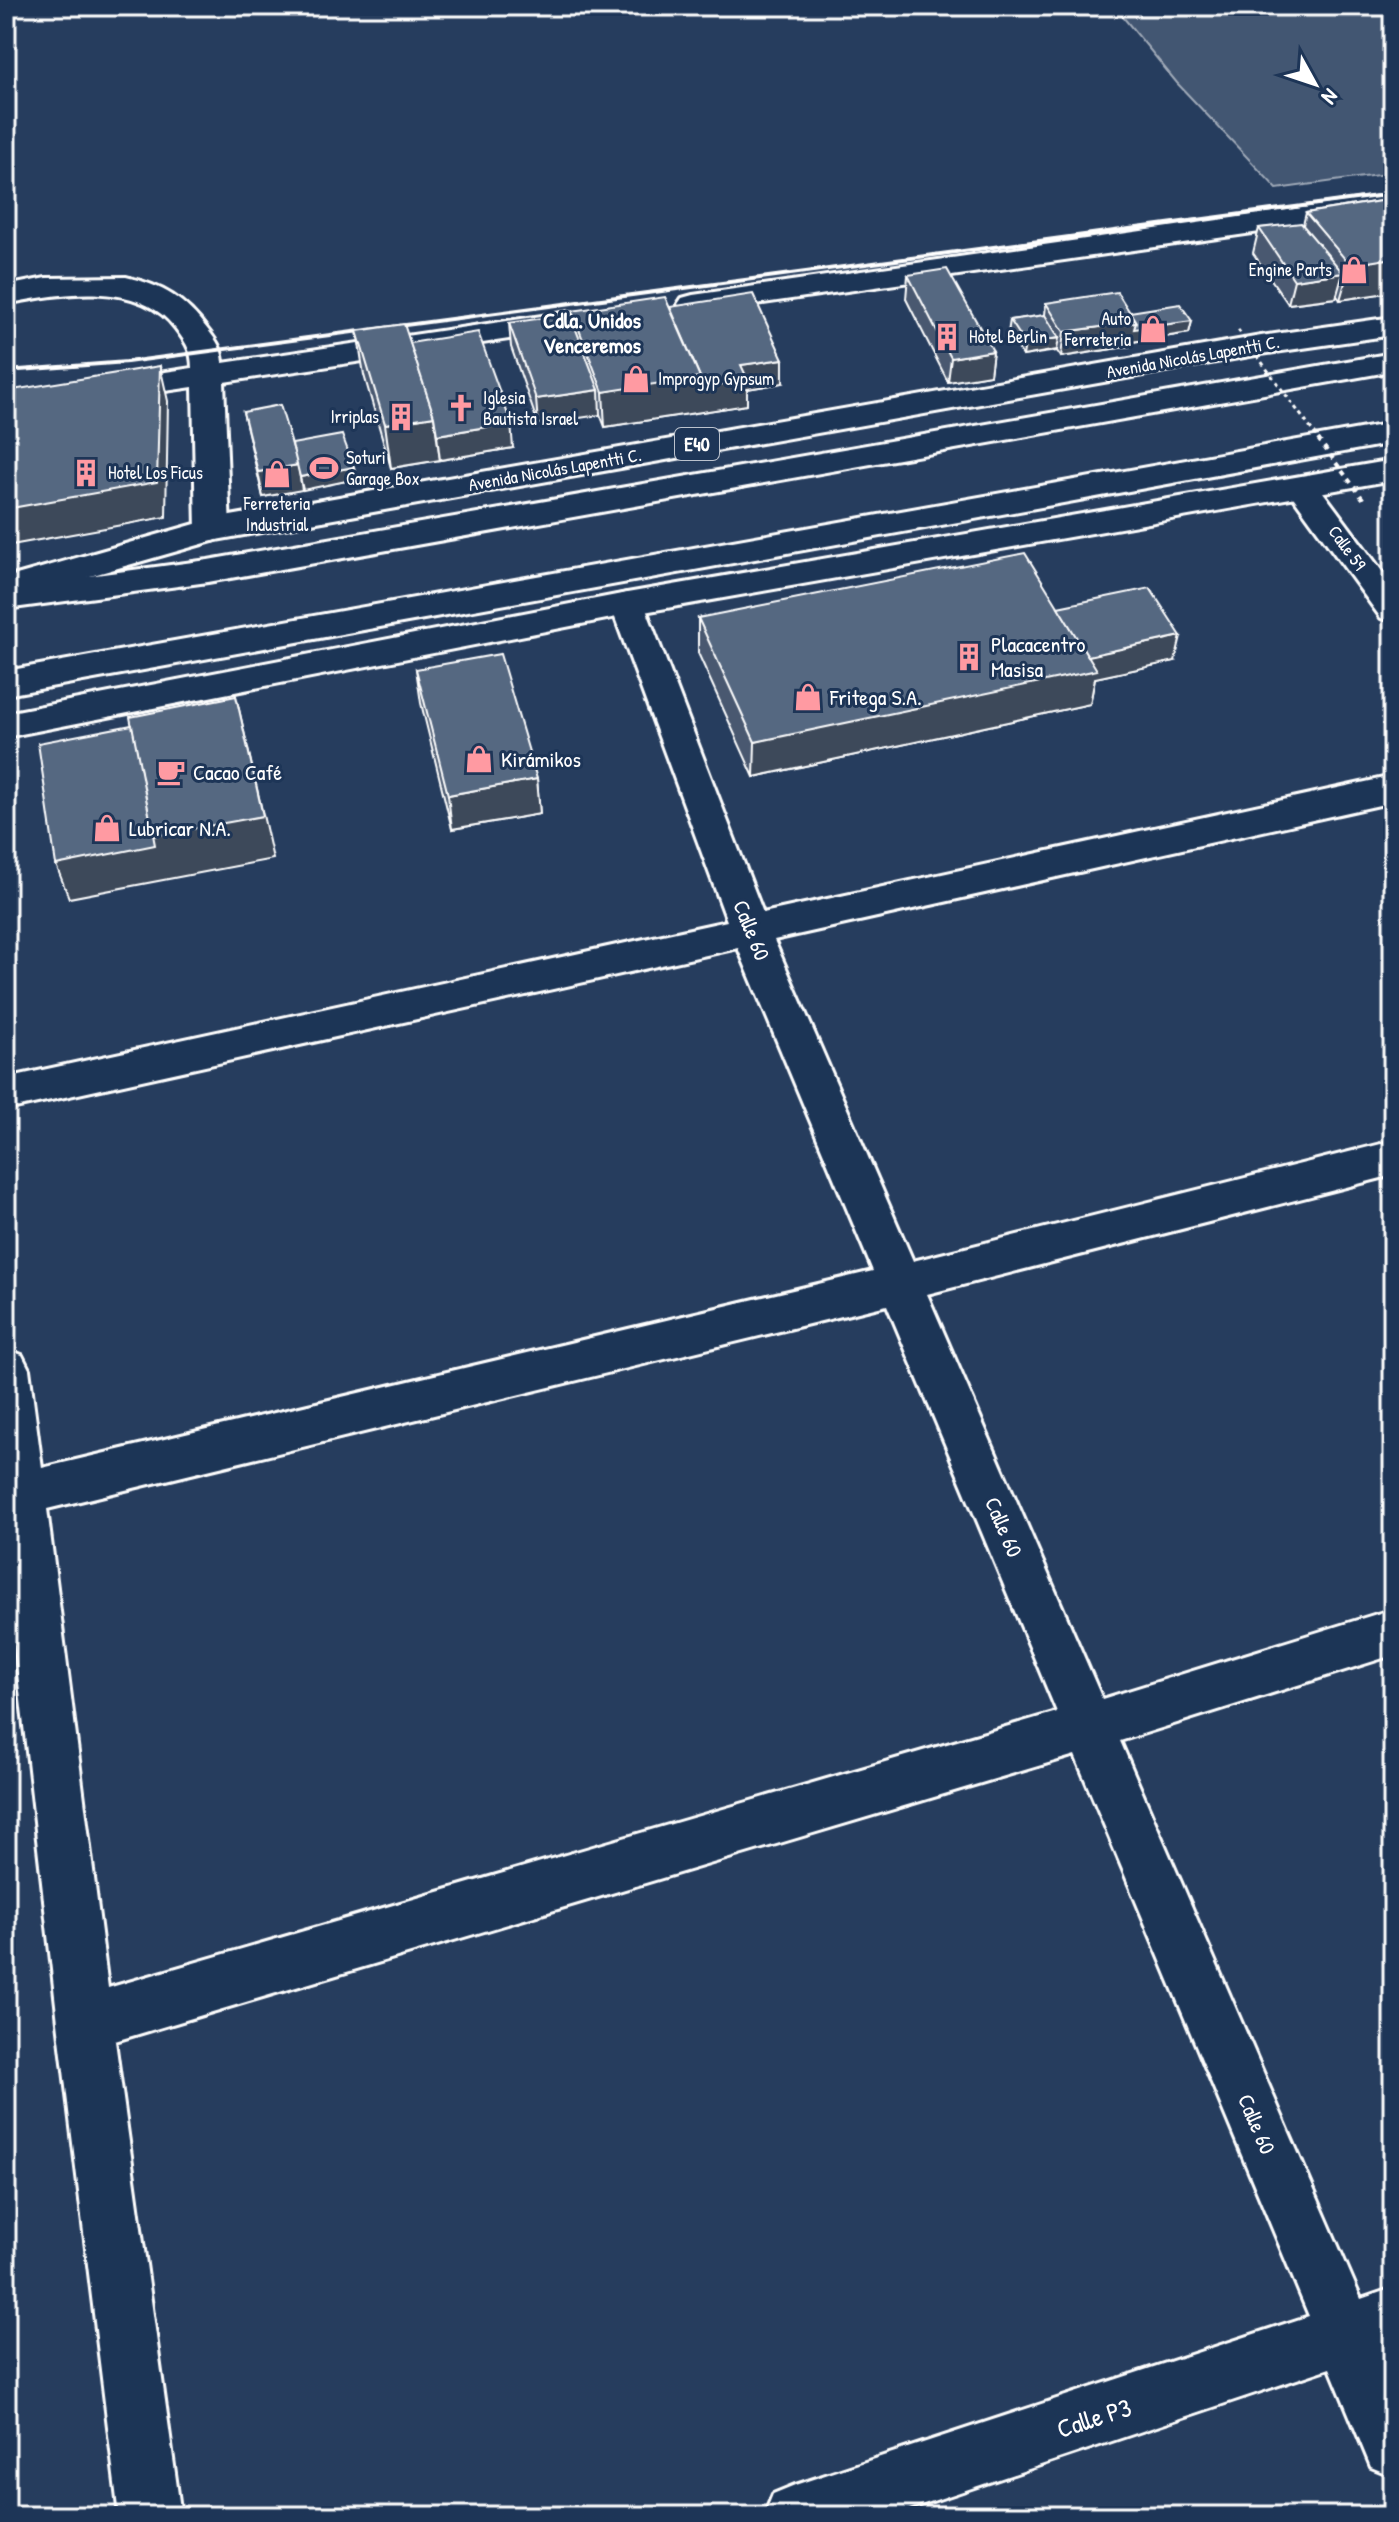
<svg xmlns="http://www.w3.org/2000/svg" width="1399" height="2522" viewBox="0 0 1399 2522" font-family="'Patrick Hand',sans-serif">
	<style>
		.green { fill: #425672; stroke: #a0aab8; stroke-width: 2 }
		.lines { fill: none; stroke-linecap: round; stroke-linejoin: round }
		.minor-casing { stroke: #fff; stroke-width: 6 }
		.major-casing { stroke: #fff; stroke-width: 6 }
		.highway-casing { stroke: #fff; stroke-width: 6 }
		.minor { fill: #1d3557; fill-rule: evenodd }
		.major { fill: #1d3557; fill-rule: evenodd }
		.highway { fill: #1d3557; fill-rule: evenodd }
		.rail { stroke: #fff; stroke-width: 4 }
		.path-bridge-far1 { stroke: #fff; stroke-width: 3; stroke-dasharray: 4 4; stroke-linecap: butt }
		.path-bridge { stroke: #fff; stroke-width: 4; stroke-dasharray: 5 5; stroke-linecap: butt }
		.wall { fill: #49596f; stroke: #fff; stroke-width: 2 }
		.shaded-wall { fill: #3c485a; stroke: #fff; stroke-width: 2 }
		.building { fill: #556781; stroke: #fff; stroke-width: 2 }
		.labels { text-anchor: middle; stroke-width: 6; stroke-linejoin: round; paint-order: stroke }
		.far-poi-label { font-size: 18px; fill: #fff; stroke: #1d3557; text-anchor: start }
		.far-street-label { font-size: 18px; fill: #fff; stroke: #1d3557 }
		.shield { fill: #1d3557; stroke: #bbc2cd; stroke-width: 2 }
		.shield-label { font-size: 20px; font-weight: bold; fill: #fff }
		.far-quarter-label { font-size: 22px; font-weight: bold; fill: #fff; stroke: #1d3557 }
		.poi-label { font-size: 22px; fill: #fff; stroke: #1d3557; text-anchor: start }
		.street-label { font-size: 22px; fill: #fff; stroke: #1d3557 }
		.near-street-label { font-size: 26px; fill: #fff; stroke: #1d3557 }
	</style>
	<rect width="100%" height="100%" fill="#263d5e"/>
	<filter id="ink" filterUnits="userSpaceOnUse"><feTurbulence type="fractalNoise" baseFrequency=".0125" numOctaves="2"/><feDisplacementMap in="SourceGraphic" scale="16" xChannelSelector="R" yChannelSelector="G"/><feConvolveMatrix kernelMatrix="1 2 1 2 8 2 1 2 1" color-interpolation-filters="sRGB"/></filter>
	<g filter="url(#ink)">
		<polygon class="green" points="1114,6 1393,6 1393,173 1277,189 1177,83"/>
		<g class="lines">
			<defs>
				<g id="minor">
					<polygon points="1393,195 1393,213 693,313 682,310 678,304 682,298 693,295"/>
					<path d="M126,277C164,286 185,299 208,330C217,342 222,348 223,363L569,312L580,315L584,321L580,327L569,330L224,382L230,530L225,537L213,541L201,537L196,530L193,387L6,414V396L192,368C192,350 186,343 176,329C139,279 59,293 6,304V286L46,278Z"/>
					<polygon points="1302,477 1314,480 1393,586 1393,621 1381,618 1286,487 1290,480"/>
					<path d="M627,593L639,596L644,604L763,913L1393,776V802L774,940L913,1261L1393,1141V1175L927,1294L1102,1699L1393,1609V1655L1120,1741L1361,2299L1393,2288V2348L1383,2351L1393,2373V2476L1371,2467L1330,2368L888,2516H764L773,2494L795,2485L1309,2316L1075,1755L115,2041L181,2516H119L58,2022L6,1569V1349L22,1355L29,1369L42,1468L873,1271L738,948L6,1110V1078L727,921L610,604L615,596ZM887,1305L1057,1712L108,1988L47,1509Z"/>
				</g>
				<g id="major">
					<polygon points="1393,317 1393,335 1261,354 216,540 6,600 6,578 213,519 1261,336"/>
					<polygon points="1393,460 1393,480 627,615 6,737 6,713 627,593"/>
				</g>
				<g id="highway">
					<polygon points="1393,353 1393,371 208,582 6,609 6,587 208,560"/>
					<polygon points="1393,423 1393,443 6,695 6,671"/>
				</g>
			</defs>
			<use href="#minor" class="minor-casing"/>
			<use href="#major" class="major-casing"/>
			<use href="#highway" class="highway-casing"/>
			<use href="#minor" class="minor"/>
			<use href="#major" class="major"/>
			<use href="#highway" class="highway"/>
			<polyline class="rail" points="6,371 127,362 1393,194"/>
			<polyline class="path-bridge-far1" points="1238,330 1320,441"/>
			<polyline class="path-bridge" points="1318,439 1364,500"/>
		</g>
		<g class="wall">
			<polygon points="1393,199 1393,292 1340,300 1337,296 1336,298 1288,304 1253,253 1259,228 1303,225 1306,213"/>
			<polygon points="908,275 993,351 990,375 948,382 906,299"/>
			<polygon points="1046,303 1129,312 1192,321 1189,333 1132,342 1131,346 1061,357 1057,351 1023,356 1008,333 1010,320 1045,315"/>
			<polygon points="670,307 783,383 747,389 747,405 605,427 600,414 538,424 511,347 509,323 572,321 572,311"/>
			<polygon points="357,331 410,343 513,448 391,468 364,375"/>
			<polygon points="243,412 292,444 356,479 263,497"/>
			<polygon points="1058,607 1175,661 1095,678 1090,704 754,777 698,653 698,618"/>
			<polygon points="416,669 537,779 540,814 452,829 421,703"/>
		</g>
		<g class="shaded-wall">
			<polygon points="1393,258 1393,292 1340,300 1350,265"/>
			<polygon points="1343,273 1336,298 1288,304 1294,280"/>
			<polygon points="1192,321 1189,333 1132,342 1131,346 1061,357 1064,332 1136,322"/>
			<polygon points="1059,338 1057,350 1023,356 1025,343"/>
			<polygon points="993,351 990,375 948,382 951,358"/>
			<polygon points="783,359 783,383 747,389 747,405 605,427 603,392 741,365"/>
			<polygon points="160,366 168,401 166,517 6,546 6,509"/>
			<polygon points="599,390 600,415 538,424 536,399"/>
			<polygon points="434,416 440,460 391,468 385,424"/>
			<polygon points="511,423 513,448 440,460 437,435"/>
			<polygon points="298,465 302,490 263,497 258,472"/>
			<polygon points="354,467 356,479 303,490 300,477"/>
			<polygon points="1181,636 1175,661 1095,678 1090,704 754,777 755,742 1081,657"/>
			<polygon points="236,696 273,859 69,898 56,865 153,836"/>
			<polygon points="537,779 540,814 452,829 448,795"/>
		</g>
		<g class="building">
			<polygon points="1393,199 1393,258 1350,265 1306,213"/>
			<polygon points="1301,223 1343,273 1294,280 1259,228"/>
			<polygon points="947,269 993,351 951,358 908,275"/>
			<polygon points="1117,292 1136,322 1064,332 1046,303"/>
			<polygon points="753,294 783,359 741,365 748,380 700,388 700,377 670,307"/>
			<polygon points="665,297 700,377 603,392 572,311"/>
			<polygon points="1180,304 1192,321 1134,329 1136,322 1130,312"/>
			<polygon points="570,314 599,390 536,399 509,323"/>
			<polygon points="1045,315 1059,338 1025,343 1010,320"/>
			<polygon points="404,324 434,416 385,424 357,331"/>
			<polygon points="478,332 511,423 437,435 434,416 410,343"/>
			<polygon points="160,366 157,482 6,509 6,391"/>
			<polygon points="280,405 298,465 258,472 243,412"/>
			<polygon points="342,435 354,467 300,477 292,444"/>
			<polygon points="1025,553 1097,670 755,742 698,618"/>
			<polygon points="1150,588 1181,636 1088,656 1058,607"/>
			<polygon points="500,654 537,779 448,795 416,669"/>
			<polygon points="236,696 263,816 153,836 130,717"/>
			<polygon points="132,725 155,845 56,865 38,743"/>
		</g>
	</g>
	<defs>
		<symbol id="shop-bare" viewBox="-9 -9 18 18"><path d="M-5-2.5h2.3a2.7 3.5 0 0 1 5.4 0H5L5.5 6h-11ZM-1.5-2.5h3a1.5 2.3 0 0 0-3 0Z" fill="#ff9aa2" stroke="#1d3557" stroke-width="2.5" paint-order="stroke"/></symbol>
		<symbol id="building-bare" viewBox="-9 -9 18 18"><path d="M-4-6H4V6H1V3H-1V6H-4ZM-2.5-4.3h1.7v1.8h-1.7ZM.8-4.3h1.7v1.8H.8ZM-2.5-1h1.7V.8h-1.7ZM.8-1h1.7V.8H.8Z" fill="#ff9aa2" stroke="#1d3557" stroke-width="2.5" paint-order="stroke"/></symbol>
		<symbol id="church-bare" viewBox="-9 -9 18 18"><path d="M-1.2-6h2.4v3.5h3.3v2.4h-3.3V6h-2.4V-.1h-3.3v-2.4h3.3Z" fill="#ff9aa2" stroke="#1d3557" stroke-width="2.5" paint-order="stroke"/></symbol>
		<symbol id="stadium-bare" viewBox="-9 -9 18 18"><path d="M0-5a6.5 5 0 1 0 0 10a6.5 5 0 1 0 0-10ZM-3.5-1.8h7v3.6h-7Z" fill="#ff9aa2" stroke="#1d3557" stroke-width="2.5" paint-order="stroke"/></symbol>
		<symbol id="cafe-bare" viewBox="-9 -9 18 18"><path d="M-5.5-4.5H6V0H3Q3 3.5 0 3.5H-2.5Q-5.5 3.5-5.5 0ZM3-3.2v2h1.7v-2ZM-6 4.5H4V6H-6Z" fill="#ff9aa2" stroke="#1d3557" stroke-width="2.5" paint-order="stroke"/></symbol>
	</defs>
	<g fill-rule="evenodd">
		<use href="#shop-bare" x="1334" y="250" width="40" height="40"/>
		<use href="#shop-bare" x="1133" y="309" width="40" height="40"/>
		<use href="#building-bare" x="927" y="317" width="40" height="40"/>
		<use href="#shop-bare" x="616" y="359" width="40" height="40"/>
		<use href="#church-bare" x="441" y="388" width="40" height="40"/>
		<use href="#building-bare" x="381" y="397" width="40" height="40"/>
		<use href="#stadium-bare" x="304" y="448" width="40" height="40"/>
		<use href="#building-bare" x="66" y="453" width="40" height="40"/>
		<use href="#shop-bare" x="257" y="454" width="40" height="40"/>
		<use href="#building-bare" x="949" y="637" width="40" height="40"/>
		<use href="#shop-bare" x="788" y="677" width="40" height="40"/>
		<use href="#shop-bare" x="459" y="739" width="40" height="40"/>
		<use href="#cafe-bare" x="151" y="752" width="40" height="40"/>
		<use href="#shop-bare" x="87" y="808" width="40" height="40"/>
	</g>
	<g class="labels">
		<g class="far-poi-label">
			<text x="1332" y="276" text-anchor="end">Engine Parts</text>
			<text x="1131" y="325" text-anchor="end">Auto<tspan x="1131" dy="21">Ferreteria</tspan></text>
			<text x="969" y="343">Hotel Berlin</text>
			<text x="658" y="385">Improgyp Gypsum</text>
			<text x="483" y="404">Iglesia<tspan x="483" dy="21">Bautista Israel</tspan></text>
			<text x="379" y="423" text-anchor="end">Irriplas</text>
			<text x="346" y="464">Soturi<tspan x="346" dy="21">Garage Box</tspan></text>
			<text x="108" y="479">Hotel Los Ficus</text>
			<text x="277" y="510" text-anchor="middle">Ferreteria<tspan x="277" dy="21">Industrial</tspan></text>
		</g>
		<g class="far-street-label">
			<text transform="translate(1193 357) rotate(-10)" y="6">Avenida Nicolás Lapentti C.</text>
			<text transform="translate(555 470) rotate(-10)" y="6">Avenida Nicolás Lapentti C.</text>
			<text transform="translate(1347 548) rotate(54)" y="6">Calle 59</text>
		</g>
		<rect class="shield" x="675" y="428" width="44" height="32" rx="6"/>
		<g class="shield-label">
			<text x="697" y="451">E40</text>
		</g>
		<g class="far-quarter-label">
			<text x="592" y="328">Cdla. Unidos<tspan x="592" dy="25">Venceremos</tspan></text>
		</g>
		<g class="poi-label">
			<text x="991" y="652">Placacentro<tspan x="991" dy="25">Masisa</tspan></text>
			<text x="830" y="705">Fritega S.A.</text>
			<text x="501" y="767">Kirámikos</text>
			<text x="193" y="780">Cacao Café</text>
			<text x="129" y="836">Lubricar N.A.</text>
		</g>
		<g class="street-label">
			<text transform="translate(752 930) rotate(68)" y="8">Calle 60</text>
			<text transform="translate(1004 1527) rotate(67)" y="8">Calle 60</text>
			<text transform="translate(1257 2124) rotate(67)" y="8">Calle 60</text>
		</g>
		<g class="near-street-label">
			<text transform="translate(1094 2418) rotate(-18)" y="9">Calle P3</text>
		</g>
	</g>
	<rect width="1399" height="2522" fill="none" stroke="#1d3557" stroke-width="32"/>
	<rect x="16" y="16" width="1367" height="2490" fill="none" stroke="#fff" stroke-width="3" filter="url(#ink)"/>
	<g transform="translate(1315 84) rotate(130)" stroke="#1d3557" stroke-width="6" paint-order="stroke">
	<path d="M0-6L14 30L0 20L-14 30Z" fill="#ffffff"/>
	<text y="-12" font-size="22" font-weight="bold" text-anchor="middle" fill="#ffffff">N</text>
	</g>
</svg>
